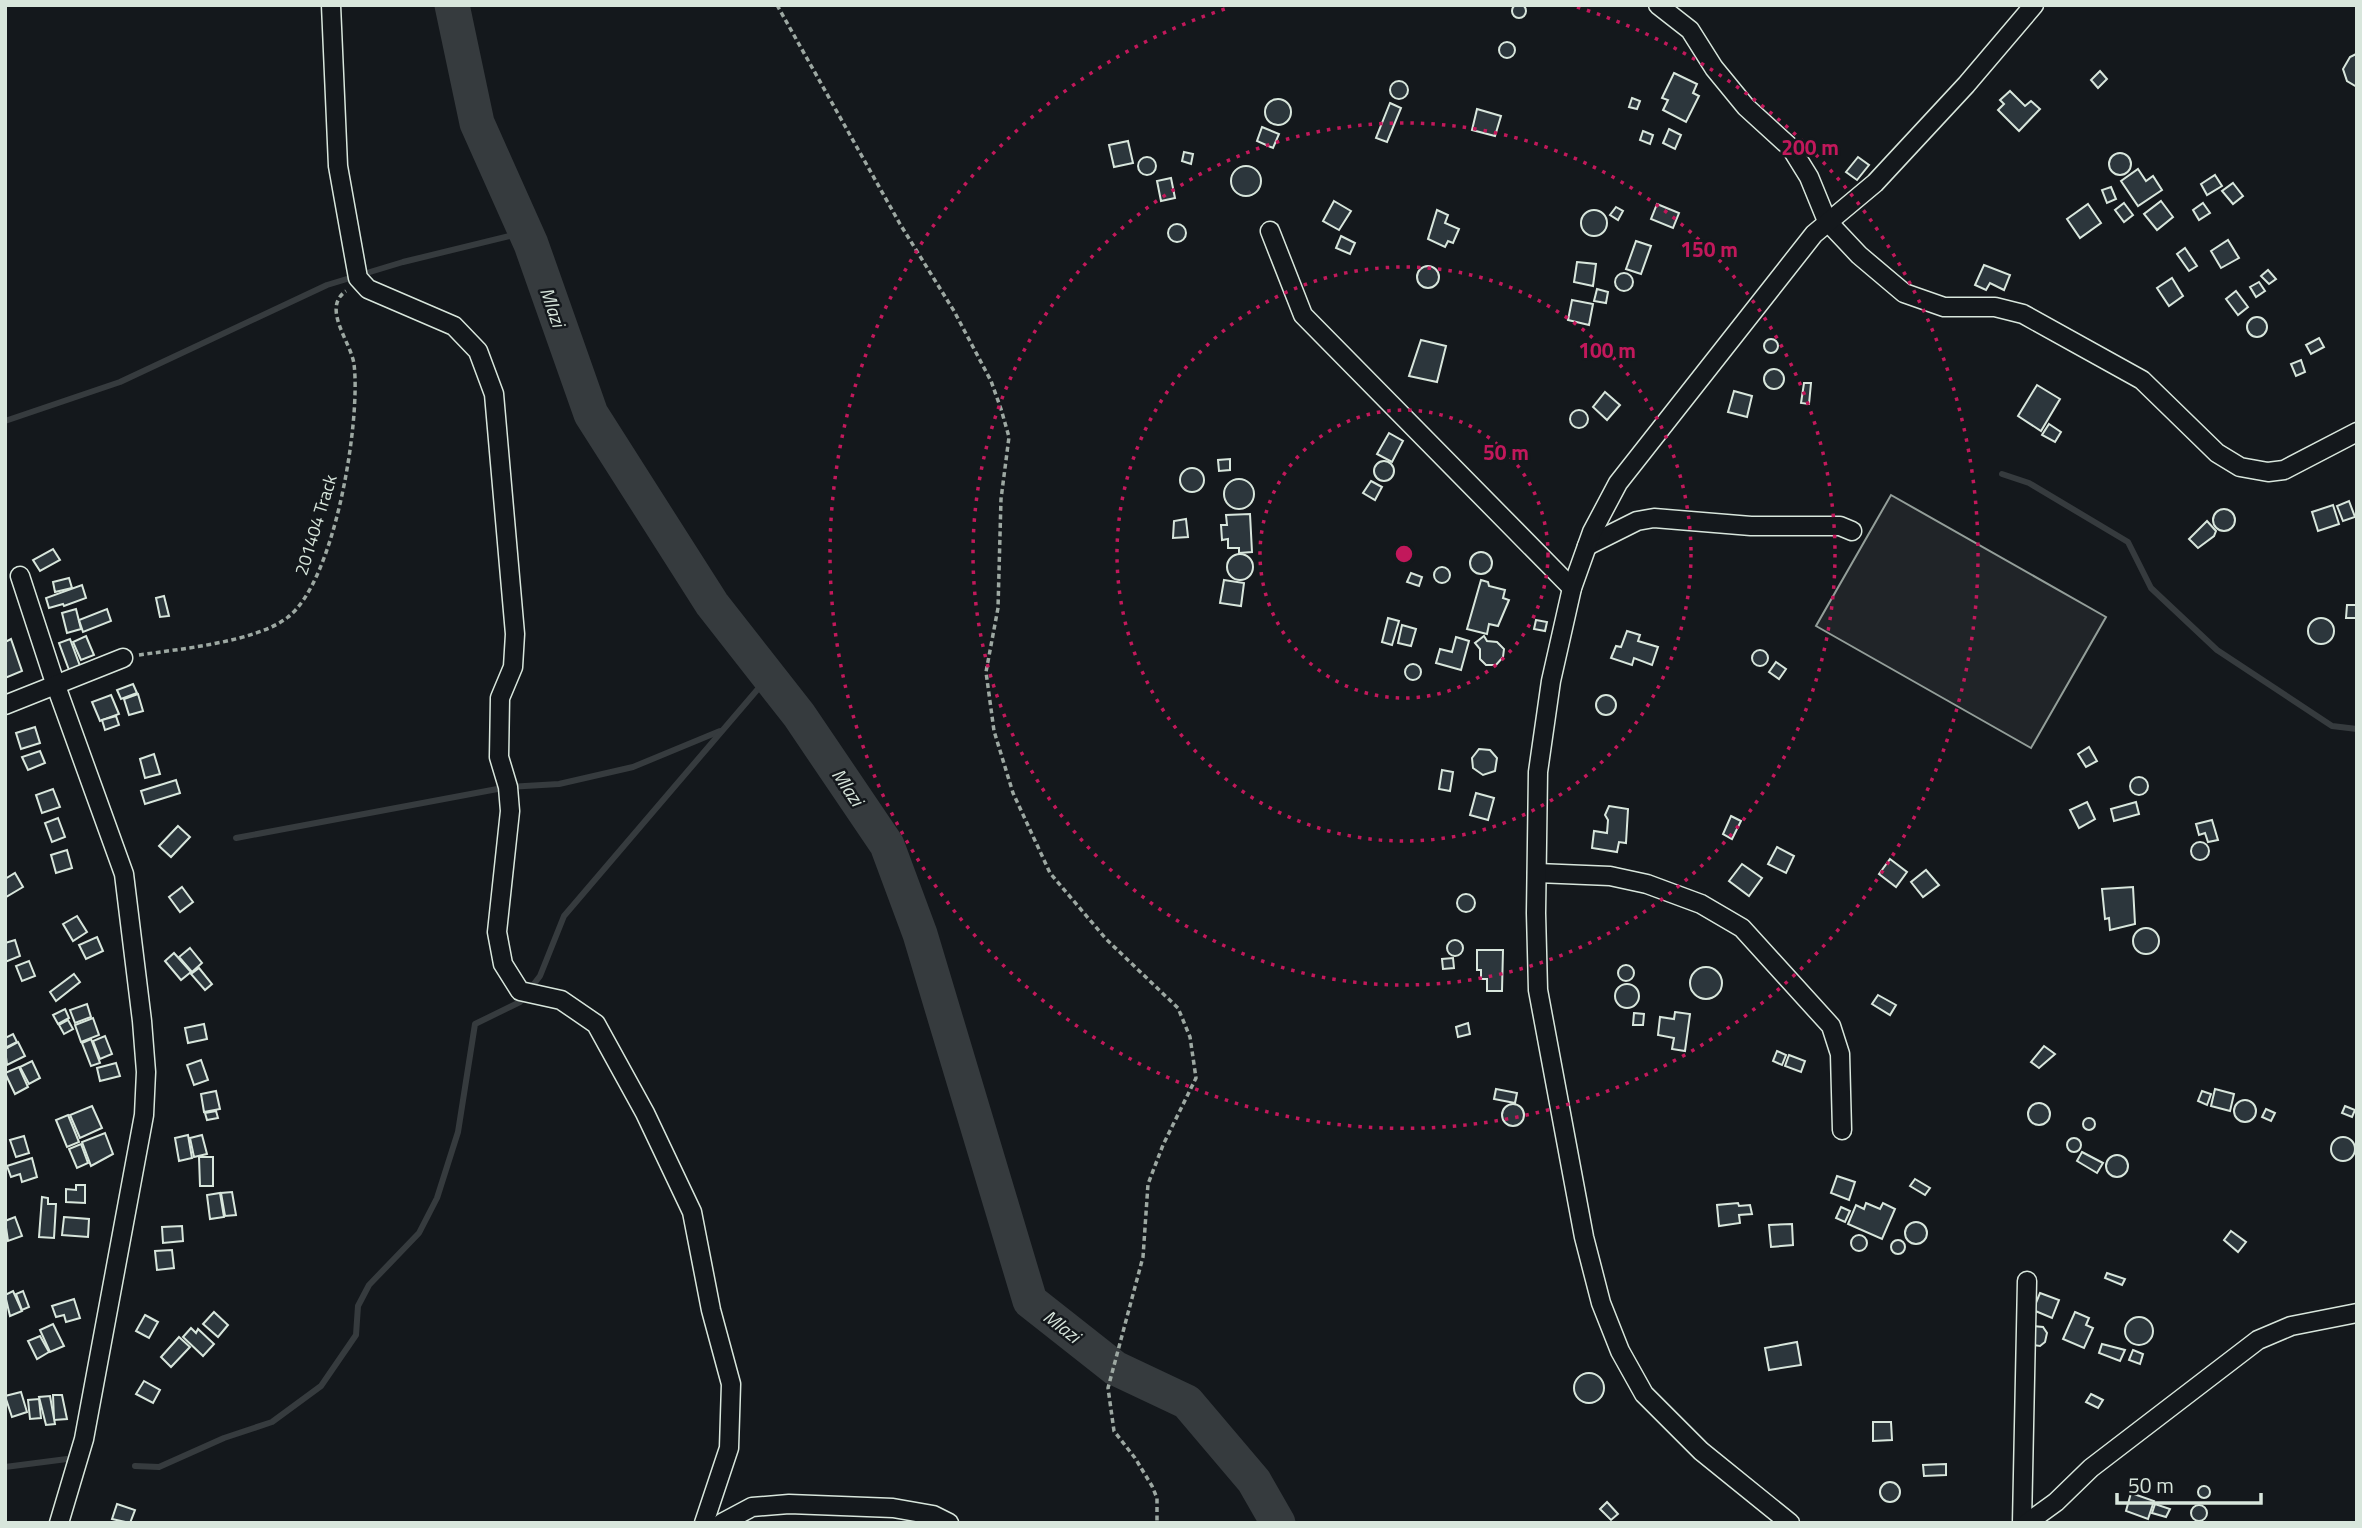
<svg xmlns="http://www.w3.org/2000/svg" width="2362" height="1528" viewBox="0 0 2362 1528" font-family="'Titillium Web',sans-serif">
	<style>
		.pitch { fill: #202428; stroke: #939e99; stroke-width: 2 }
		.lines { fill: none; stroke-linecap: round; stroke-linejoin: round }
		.stream { stroke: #363b3e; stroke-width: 6 }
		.river { stroke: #363b3e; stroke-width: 35 }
		.building { fill: #2c363c; stroke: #d8e6dc; stroke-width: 2 }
		.street-casing { stroke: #d8e6dc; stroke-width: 21 }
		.path { stroke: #9da8a2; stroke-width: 3.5; stroke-dasharray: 5 3.5; stroke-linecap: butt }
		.street { stroke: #14181c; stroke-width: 18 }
		.ring { fill: none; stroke: #c2185b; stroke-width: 3.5; stroke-dasharray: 3.5 7 }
		.labels { text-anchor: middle; stroke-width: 5; stroke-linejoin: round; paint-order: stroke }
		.street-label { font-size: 18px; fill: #d8e6dc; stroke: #14181c }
		.water-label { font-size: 19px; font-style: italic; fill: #d8e6dc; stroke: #14181c }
		.centre { fill: #c2185b; stroke: #14181c; stroke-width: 3.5 }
		.ring-label { font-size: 21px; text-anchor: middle; font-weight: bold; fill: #c2185b; stroke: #14181c; stroke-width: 5; stroke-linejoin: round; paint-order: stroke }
	</style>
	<rect width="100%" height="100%" fill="#14181c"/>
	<polygon class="pitch" points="1891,495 2106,617 2031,748 1816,626"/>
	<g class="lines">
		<g class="stream">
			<polyline points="5,421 120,382 327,285 403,262 526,232"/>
			<polyline points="2002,474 2029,483 2128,542 2151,588 2217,650 2332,726 2357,729"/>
			<polyline points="236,838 508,787 559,784 633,767 720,731"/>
			<polyline points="135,1466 159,1467 224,1438 272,1422 321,1386 356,1335 358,1306 369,1285 419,1233 437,1198 458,1132 475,1024 520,1002 540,976 564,916 769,676"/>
			<polyline points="5,1467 67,1459"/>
		</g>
		<polyline class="river" points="452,5 477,123 531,244 591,414 712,604 799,715 887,845 920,934 1030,1301 1115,1368 1187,1402 1254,1481 1278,1523"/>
	</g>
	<g class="building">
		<circle cx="1519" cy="11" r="7"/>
		<circle cx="1507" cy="50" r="8"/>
		<polygon points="2356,54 2357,54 2357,87 2347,81 2343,69 2350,57"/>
		<polygon points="2100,71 2107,79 2098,88 2091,80"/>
		<polygon points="1674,73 1697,84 1693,93 1699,96 1686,122 1663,110 1668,100 1662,98"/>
		<circle cx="1399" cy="90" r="9"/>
		<polygon points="2010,91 2025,106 2031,101 2040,109 2019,131 1998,110 2004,104 2000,100"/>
		<polygon points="1632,98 1640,101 1637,109 1629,107"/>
		<circle cx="1278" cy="112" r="13"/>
		<polygon points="1390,103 1401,108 1387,142 1376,138"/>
		<polygon points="1477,109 1501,116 1495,136 1472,130"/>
		<polygon points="1262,127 1279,134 1273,148 1257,141"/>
		<polygon points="1669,129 1681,135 1675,149 1663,143"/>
		<polygon points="1643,131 1653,135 1650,144 1640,140"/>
		<polygon points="1128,141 1133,163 1114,167 1109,145"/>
		<polygon points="1184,152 1193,154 1191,164 1182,161"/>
		<circle cx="2120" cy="164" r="11"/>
		<circle cx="1147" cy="166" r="9"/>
		<polygon points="1858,157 1869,165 1857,180 1846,172"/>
		<circle cx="1246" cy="181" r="15"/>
		<polygon points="2138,169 2146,181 2153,176 2162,190 2138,206 2121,181"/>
		<polygon points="2215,175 2222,186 2207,195 2201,184"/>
		<polygon points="1171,178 1175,198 1161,201 1157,181"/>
		<polygon points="2233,183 2243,196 2233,204 2222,191"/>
		<polygon points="2111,187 2116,199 2107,203 2102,190"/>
		<polygon points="1334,201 1351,211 1339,230 1323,221"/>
		<polygon points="2161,201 2173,217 2157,230 2144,214"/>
		<polygon points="2124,203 2133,215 2124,222 2115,210"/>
		<polygon points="2203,203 2210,213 2199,220 2193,210"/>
		<polygon points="1657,204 1679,213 1673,228 1651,219"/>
		<polygon points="2088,204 2101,223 2080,238 2067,219"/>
		<polygon points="1616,207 1623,211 1618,220 1610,215"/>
		<polygon points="1437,210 1448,215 1445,223 1459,229 1453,243 1448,241 1445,247 1428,239"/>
		<circle cx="1594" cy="223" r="13"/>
		<circle cx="1177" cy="233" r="9"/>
		<polygon points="1341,236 1355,243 1350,254 1336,248"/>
		<polygon points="2228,240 2239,258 2221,268 2211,251"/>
		<polygon points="1636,241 1651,246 1641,274 1626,269"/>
		<polygon points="2185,248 2197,266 2189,271 2177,254"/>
		<polygon points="1577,262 1596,264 1593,286 1574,282"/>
		<polygon points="1984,265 2010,275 2004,290 1990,283 1986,290 1975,285"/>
		<circle cx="1428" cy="277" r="11"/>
		<polygon points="2268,270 2276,279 2269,284 2261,276"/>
		<circle cx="1624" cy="282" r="9"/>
		<polygon points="2172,278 2183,296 2169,306 2157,288"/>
		<polygon points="2259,282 2265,291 2256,297 2250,287"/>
		<polygon points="1597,289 1608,292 1606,303 1594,301"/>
		<polygon points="2236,291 2248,307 2238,315 2226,299"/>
		<polygon points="1572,300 1593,304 1589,325 1568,320"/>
		<circle cx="2257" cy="327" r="10"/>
		<polygon points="2319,338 2324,347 2311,354 2306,345"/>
		<circle cx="1771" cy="346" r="7"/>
		<polygon points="1421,340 1446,346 1437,382 1409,376"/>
		<polygon points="2301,360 2305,372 2296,376 2291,364"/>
		<circle cx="1774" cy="379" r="10"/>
		<polygon points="1804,383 1811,383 1809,404 1801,403"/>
		<polygon points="2037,385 2060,399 2041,431 2018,416"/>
		<polygon points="1734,391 1752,396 1747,417 1728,412"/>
		<polygon points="1605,392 1620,405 1607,420 1593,407"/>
		<circle cx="1579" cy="419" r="9"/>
		<polygon points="2049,424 2061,432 2055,442 2042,435"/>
		<polygon points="1389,433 1403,441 1392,462 1377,454"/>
		<polygon points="1230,459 1230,470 1219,471 1218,460"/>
		<circle cx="1384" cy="471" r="10"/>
		<circle cx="1192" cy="480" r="12"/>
		<circle cx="1239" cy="494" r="15"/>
		<polygon points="1371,481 1382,487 1375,500 1363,493"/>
		<polygon points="2349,501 2355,517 2343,521 2337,506"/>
		<polygon points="2333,505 2339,524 2318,531 2312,512"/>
		<circle cx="2224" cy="520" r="11"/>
		<polygon points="1250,514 1252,552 1239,553 1239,548 1228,548 1228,539 1222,540 1221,525 1227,525 1226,515"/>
		<polygon points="1186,519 1188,537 1173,538 1174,521"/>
		<polygon points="2207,521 2216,531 2214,536 2198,548 2189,539"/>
		<polygon points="53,549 60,560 40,571 33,560"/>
		<circle cx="1481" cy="563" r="11"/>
		<circle cx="1240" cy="567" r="13"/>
		<circle cx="1442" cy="575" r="8"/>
		<polygon points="1411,573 1422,577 1419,586 1407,582"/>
		<polygon points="69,578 72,588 55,592 53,582"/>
		<polygon points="1224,580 1244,583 1241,606 1220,603"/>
		<polygon points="1481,580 1488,582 1489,586 1505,590 1503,598 1509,600 1498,626 1489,624 1487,634 1467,629"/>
		<polygon points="82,585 86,598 64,606 63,604 49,608 46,598"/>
		<polygon points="164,596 169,616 160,617 156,598"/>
		<polygon points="2347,605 2357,605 2357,618 2346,618"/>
		<polygon points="76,609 81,629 67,633 62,613"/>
		<polygon points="107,609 111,621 83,632 79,620"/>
		<circle cx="2321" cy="631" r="13"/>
		<polygon points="1388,618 1399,621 1392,645 1382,642"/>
		<polygon points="1536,620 1547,622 1545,631 1534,629"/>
		<polygon points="1402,625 1416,629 1411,646 1398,643"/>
		<polygon points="1627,631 1640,635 1638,641 1658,647 1652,665 1634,658 1632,665 1611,658 1616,646 1621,647"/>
		<polygon points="86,636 94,655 81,660 73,642"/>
		<polygon points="1484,636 1487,641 1497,642 1504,649 1503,657 1496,665 1486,665 1480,659 1480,649 1475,643"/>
		<polygon points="1456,637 1469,641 1461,670 1436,663 1440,649 1452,652"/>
		<polygon points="11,639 22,671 5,678 5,642"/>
		<polygon points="70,639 80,666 69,670 59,643"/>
		<circle cx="1760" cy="658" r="8"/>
		<polygon points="1776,662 1786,669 1779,679 1769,672"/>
		<circle cx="1413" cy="672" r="8"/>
		<polygon points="133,684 137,693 121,699 117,690"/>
		<polygon points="138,694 143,711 129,715 124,699"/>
		<polygon points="111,695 119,714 100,721 92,702"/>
		<circle cx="1606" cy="705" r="10"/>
		<polygon points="116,716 119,725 105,730 102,720"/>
		<polygon points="35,727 40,743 21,749 16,733"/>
		<polygon points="2089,747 2097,761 2086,767 2078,754"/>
		<polygon points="1479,749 1490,750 1497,758 1495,771 1483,775 1473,768 1472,758"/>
		<polygon points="40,751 45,763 28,770 22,757"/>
		<polygon points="154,754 160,774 145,778 140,759"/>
		<polygon points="1442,770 1453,772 1450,791 1439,789"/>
		<circle cx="2139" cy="786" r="9"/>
		<polygon points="176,780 180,793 145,804 141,791"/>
		<polygon points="53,789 60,807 42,813 36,795"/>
		<polygon points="1476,793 1494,798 1488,820 1470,815"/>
		<polygon points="2087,802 2095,819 2079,828 2070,810"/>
		<polygon points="2136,802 2139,814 2114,821 2111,809"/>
		<polygon points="1609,806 1628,809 1626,843 1619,842 1617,852 1592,848 1594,831 1607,833 1608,820 1605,815"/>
		<polygon points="1731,816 1741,821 1732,839 1723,834"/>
		<polygon points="58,818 65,837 52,842 45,823"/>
		<polygon points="2212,820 2218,840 2208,842 2205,833 2199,835 2196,824"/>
		<polygon points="178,826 190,837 171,857 159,846"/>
		<circle cx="2200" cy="851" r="9"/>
		<polygon points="1777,847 1794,856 1786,873 1768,864"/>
		<polygon points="67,850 72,868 56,873 51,855"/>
		<polygon points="1890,859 1907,872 1896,887 1879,874"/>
		<polygon points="1742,864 1762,878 1749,896 1729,881"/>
		<polygon points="1926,870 1939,885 1923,897 1911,882"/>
		<polygon points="15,873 23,887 6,897 5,879"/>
		<polygon points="182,887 193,902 180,912 169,897"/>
		<polygon points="2133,887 2135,924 2110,930 2109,918 2105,919 2102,889"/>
		<circle cx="1466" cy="903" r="9"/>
		<polygon points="77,916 87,932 73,941 63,924"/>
		<circle cx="2146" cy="941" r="13"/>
		<polygon points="97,937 103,951 86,959 79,945"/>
		<circle cx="1455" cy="948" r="8"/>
		<polygon points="15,940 20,956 5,962 5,943"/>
		<polygon points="190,948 202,963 192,972 179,957"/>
		<polygon points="1477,950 1503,950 1502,991 1487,991 1487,979 1481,979 1481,970 1477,970"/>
		<polygon points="174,953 191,972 181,980 165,961"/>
		<polygon points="1453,958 1454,968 1443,969 1442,959"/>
		<polygon points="29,961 35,976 22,981 16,966"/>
		<circle cx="1626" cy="973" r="8"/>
		<circle cx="1706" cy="983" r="16"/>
		<polygon points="199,968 212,984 205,990 191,974"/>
		<polygon points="74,974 80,982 56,1001 50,992"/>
		<circle cx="1627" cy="996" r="12"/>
		<polygon points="1878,995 1896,1005 1890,1015 1872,1004"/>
		<polygon points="87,1004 91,1017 75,1023 70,1010"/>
		<polygon points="65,1009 69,1018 58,1024 53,1015"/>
		<polygon points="1675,1012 1690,1014 1685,1051 1672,1049 1674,1038 1658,1035 1660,1017 1674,1019"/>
		<polygon points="1634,1013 1644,1014 1643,1025 1633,1025"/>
		<polygon points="93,1018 99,1035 81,1042 75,1025"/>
		<polygon points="68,1020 73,1029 64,1034 59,1025"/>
		<polygon points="1468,1023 1470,1034 1458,1037 1456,1027"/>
		<polygon points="204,1024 207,1039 188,1043 185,1028"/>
		<polygon points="13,1034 17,1042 5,1048 5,1038"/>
		<polygon points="105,1036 112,1054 100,1059 93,1041"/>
		<polygon points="91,1039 100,1063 91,1066 82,1043"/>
		<polygon points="18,1042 25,1056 7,1065 5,1049"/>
		<polygon points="2044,1046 2055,1054 2039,1068 2031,1062"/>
		<polygon points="1777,1051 1786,1055 1782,1065 1773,1061"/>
		<polygon points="1789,1055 1805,1061 1801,1072 1785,1066"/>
		<polygon points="201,1060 208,1080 194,1085 187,1065"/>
		<polygon points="32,1061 40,1078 29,1084 20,1067"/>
		<polygon points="116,1063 120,1076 100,1081 97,1068"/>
		<polygon points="19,1067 28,1087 15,1094 5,1073"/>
		<polygon points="1496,1089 1517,1093 1515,1103 1494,1099"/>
		<polygon points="2215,1089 2234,1094 2230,1111 2211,1106"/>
		<polygon points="216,1091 220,1109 204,1112 201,1094"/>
		<polygon points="2202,1091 2211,1094 2207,1105 2198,1101"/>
		<circle cx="2245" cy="1111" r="11"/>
		<circle cx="2039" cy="1114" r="11"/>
		<circle cx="1513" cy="1115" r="11"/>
		<polygon points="92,1106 102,1128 80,1138 70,1115"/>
		<polygon points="2345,1106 2355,1110 2352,1117 2342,1113"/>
		<polygon points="2266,1109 2275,1113 2271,1121 2262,1117"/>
		<polygon points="216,1111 218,1118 207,1120 205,1113"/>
		<polygon points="68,1115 79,1142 67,1147 56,1120"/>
		<circle cx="2089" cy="1124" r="6"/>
		<polygon points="105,1133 113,1154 91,1166 82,1142"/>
		<polygon points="188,1135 192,1158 179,1161 175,1138"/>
		<polygon points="202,1135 207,1154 194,1157 190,1138"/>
		<polygon points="24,1136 29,1153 16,1157 10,1140"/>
		<circle cx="2343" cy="1149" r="12"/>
		<circle cx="2074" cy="1145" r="7"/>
		<polygon points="81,1144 88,1163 77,1168 69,1149"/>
		<polygon points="2082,1152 2103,1163 2097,1173 2077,1161"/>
		<circle cx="2117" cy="1166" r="11"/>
		<polygon points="199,1157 213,1157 213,1186 200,1186"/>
		<polygon points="32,1158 37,1177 22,1182 20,1174 11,1177 7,1166"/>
		<polygon points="1837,1176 1855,1182 1849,1200 1831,1193"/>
		<polygon points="1915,1179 1930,1188 1925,1195 1910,1186"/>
		<polygon points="76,1185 85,1185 85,1203 66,1202 66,1189 76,1190"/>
		<polygon points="232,1192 236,1215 225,1216 221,1193"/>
		<polygon points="220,1193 224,1217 210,1219 207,1195"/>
		<polygon points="42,1197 48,1198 48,1204 56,1204 54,1238 39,1237"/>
		<polygon points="1738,1203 1739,1206 1750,1205 1752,1214 1739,1215 1740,1223 1719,1226 1717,1205"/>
		<polygon points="1866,1203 1880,1209 1883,1203 1895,1209 1882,1239 1848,1224 1856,1205 1864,1209"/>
		<polygon points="1841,1207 1850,1211 1845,1222 1836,1218"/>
		<polygon points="15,1217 22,1236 8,1241 5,1221"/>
		<polygon points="64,1217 89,1219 88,1237 62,1235"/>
		<circle cx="1916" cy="1233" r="11"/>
		<polygon points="1792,1224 1793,1245 1771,1247 1769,1225"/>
		<polygon points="182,1226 183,1241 163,1243 162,1227"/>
		<polygon points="2231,1231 2246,1242 2238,1252 2224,1240"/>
		<circle cx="1859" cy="1243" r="8"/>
		<circle cx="1898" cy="1247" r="7"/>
		<polygon points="172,1250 174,1268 157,1270 155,1251"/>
		<polygon points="2107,1273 2125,1279 2122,1285 2105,1278"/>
		<polygon points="13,1291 22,1311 10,1316 5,1295"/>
		<polygon points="23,1291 29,1307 22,1310 16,1294"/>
		<polygon points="2040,1293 2059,1300 2052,1318 2033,1310"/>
		<polygon points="74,1299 80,1318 66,1322 64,1315 56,1317 52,1306"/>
		<polygon points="214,1312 228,1325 218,1337 203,1324"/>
		<polygon points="2075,1312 2089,1318 2086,1325 2093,1328 2084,1348 2063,1339"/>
		<polygon points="145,1315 158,1322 149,1338 136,1331"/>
		<circle cx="2139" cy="1331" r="14"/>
		<polygon points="53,1324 64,1346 50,1352 40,1330"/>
		<polygon points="2033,1326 2043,1327 2047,1333 2045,1342 2040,1346 2033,1345"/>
		<polygon points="191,1328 196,1333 198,1329 214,1344 203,1356 183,1337"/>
		<polygon points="40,1336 49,1352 37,1359 28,1341"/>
		<polygon points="179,1337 190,1347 171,1367 161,1357"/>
		<polygon points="1797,1342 1801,1365 1769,1370 1765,1348"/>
		<polygon points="2102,1344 2125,1350 2120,1361 2099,1353"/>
		<polygon points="2133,1350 2143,1354 2140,1364 2129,1360"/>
		<circle cx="1589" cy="1388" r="15"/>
		<polygon points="144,1381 160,1390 153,1403 136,1394"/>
		<polygon points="21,1392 27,1412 12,1417 5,1396"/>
		<polygon points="2091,1394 2103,1400 2098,1408 2086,1402"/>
		<polygon points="53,1395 62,1395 67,1419 54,1420"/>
		<polygon points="50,1396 55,1424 46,1425 39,1397"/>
		<polygon points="39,1399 41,1418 30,1419 28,1400"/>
		<polygon points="1873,1422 1891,1422 1892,1440 1873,1441"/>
		<polygon points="1946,1464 1946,1475 1924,1476 1923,1465"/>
		<circle cx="1890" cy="1492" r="10"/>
		<circle cx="2204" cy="1492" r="6"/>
		<polygon points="2131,1493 2154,1501 2148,1519 2126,1511"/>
		<polygon points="1607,1502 1618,1514 1611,1520 1600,1509"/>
		<polygon points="117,1504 135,1510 130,1523 112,1519"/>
		<polygon points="2155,1504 2170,1509 2166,1517 2152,1513"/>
		<circle cx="2199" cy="1513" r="8"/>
	</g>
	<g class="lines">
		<defs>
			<g id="street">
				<polyline points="331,5 338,166 358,278 368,289 454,326 478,351 494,394 515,634 513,667 500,698 499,757 508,787 510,811 497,932 503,964 520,991 561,1000 596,1024 645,1113 692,1212 711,1310 731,1384 729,1448 704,1523"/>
				<polyline points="1658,5 1690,30 1714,68 1746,107 1791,148 1809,177 1827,221 1859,255 1904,293 1944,307 1995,307 2023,314 2142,380 2217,453 2240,467 2268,472 2284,470 2357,432"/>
				<polyline points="1270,231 1303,315 1572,588"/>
				<polyline points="1587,546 1637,521 1654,518 1751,526 1840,526 1852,531"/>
				<polyline points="20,576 55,683 124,874 142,1021 146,1072 144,1115 84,1439 59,1523"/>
				<polyline points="5,705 123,658"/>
				<polyline points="1537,873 1610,876 1647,884 1701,904 1742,928 1831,1026 1840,1054 1842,1130"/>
				<polyline points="722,1523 752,1507 789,1504 893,1508 933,1515 949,1523"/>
				<polyline points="1790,1523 1701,1451 1644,1394 1620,1351 1601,1303 1584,1237 1538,990 1536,913 1538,772 1551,681 1572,588 1592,532 1618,483 1814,234 1875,183 1966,85 2034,5"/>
				<polyline points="2022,1523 2027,1281"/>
				<polyline points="2027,1523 2056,1502 2091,1468 2258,1340 2291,1326 2357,1313"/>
			</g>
		</defs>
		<use href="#street" class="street-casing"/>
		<g class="path">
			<polyline points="777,5 900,224 954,311 991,381 1001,409 1009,437 1001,499 998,608 986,672 994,731 1013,793 1050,873 1106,939 1178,1008 1190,1037 1196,1078 1163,1145 1148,1184 1143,1257 1108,1388 1114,1431 1135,1458 1152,1486 1157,1498 1157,1523"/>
			<path d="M139,655C179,649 257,642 288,617C335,581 361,421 354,364C351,342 321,308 346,291"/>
		</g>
		<use href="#street" class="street"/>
	</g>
	<g class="ring">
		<circle cx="1404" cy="554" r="144"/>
		<circle cx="1404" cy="554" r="287"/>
		<circle cx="1404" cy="554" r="431"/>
		<path d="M1577 7A574 574 0 1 1 1231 7"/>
	</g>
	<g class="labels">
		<g class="street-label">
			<text transform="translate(316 525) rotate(-73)" y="6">201404 Track</text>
		</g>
		<g class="water-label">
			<text transform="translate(553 307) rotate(71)" y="7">Mlazi</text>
			<text transform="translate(848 787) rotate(56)" y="7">Mlazi</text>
			<text transform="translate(1062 1326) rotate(38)" y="7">Mlazi</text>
		</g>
	</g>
	<circle cx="1404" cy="554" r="10" class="centre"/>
	<g class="ring-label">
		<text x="1810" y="155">200 m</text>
		<text x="1709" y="257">150 m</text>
		<text x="1607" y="358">100 m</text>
		<text x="1506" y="460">50 m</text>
	</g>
	<rect width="2362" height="1528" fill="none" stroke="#d8e6dc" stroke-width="14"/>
	<path d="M2117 1493v10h144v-10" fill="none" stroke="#d8e6dc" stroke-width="3.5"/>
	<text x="2128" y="1493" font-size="21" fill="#d8e6dc" stroke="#14181c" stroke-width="5" paint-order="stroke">50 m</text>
</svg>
